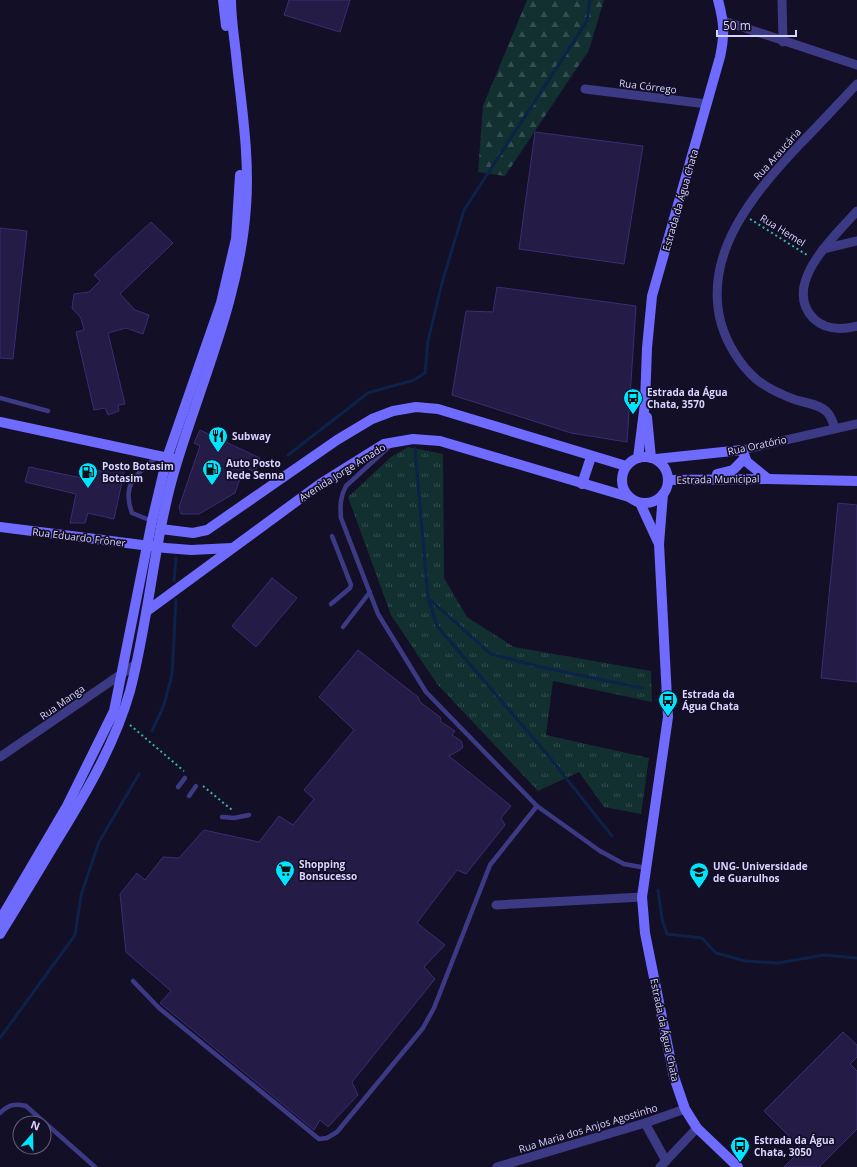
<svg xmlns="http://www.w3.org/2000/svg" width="857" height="1167" viewBox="0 0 857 1167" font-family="'Open Sans',sans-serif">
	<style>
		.grass { fill: url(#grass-tufts) }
		.forest { fill: url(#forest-firs) }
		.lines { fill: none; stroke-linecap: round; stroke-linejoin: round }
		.stream { stroke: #0c2248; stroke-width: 3 }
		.building { fill: #241b47; stroke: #3b2d73 }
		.path { stroke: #2fb8b0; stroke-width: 2; stroke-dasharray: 2 3; stroke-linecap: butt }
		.lane { stroke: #3d3a85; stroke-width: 4.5 }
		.street { stroke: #3d3a85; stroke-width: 9 }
		.secondary { stroke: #6f6bff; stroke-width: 10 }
		.labels { text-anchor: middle; stroke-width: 3.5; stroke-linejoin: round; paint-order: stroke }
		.street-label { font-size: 10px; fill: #d9d4ff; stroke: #130f26 }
		.poi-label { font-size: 10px; font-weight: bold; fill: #d9d4ff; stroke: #130f26; text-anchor: start }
	</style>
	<defs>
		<pattern id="grass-tufts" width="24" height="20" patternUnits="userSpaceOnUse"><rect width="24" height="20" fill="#12302f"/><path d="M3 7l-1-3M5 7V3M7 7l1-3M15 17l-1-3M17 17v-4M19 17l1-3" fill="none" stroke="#344d4e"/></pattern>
		<pattern id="forest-firs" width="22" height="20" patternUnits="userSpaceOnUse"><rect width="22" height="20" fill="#12302f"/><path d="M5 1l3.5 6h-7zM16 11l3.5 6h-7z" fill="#344d4e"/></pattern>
	</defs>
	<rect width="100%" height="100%" fill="#130f26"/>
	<polygon class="grass" points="408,447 443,454 444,578 467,617 514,647 651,671 652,702 553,681 546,735 649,758 641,814 604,807 579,772 538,791 437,684 391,615 348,497 391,457"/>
	<polygon class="forest" points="527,0 604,0 589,50 505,176 478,172 483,106"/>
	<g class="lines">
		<g class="stream">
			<polyline points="415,448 428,598 437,626 547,754 612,836"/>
			<polyline points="288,455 368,393 414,380 425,373 428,341 442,283 464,210 587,21 590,0"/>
			<polyline points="174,581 176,558"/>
			<polyline points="429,599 491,654 545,668 642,688"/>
			<polyline points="152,731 164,705 172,675 176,600"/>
			<polyline points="658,890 662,919 667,934 702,938 716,953 745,961 778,963 824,955 857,958"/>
			<polyline points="0,1038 75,935 81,895 99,842 139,774"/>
		</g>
	</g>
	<g class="building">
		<polygon points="289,0 350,0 340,32 284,15"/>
		<polygon points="535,132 643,146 624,264 519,249"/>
		<polygon points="151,222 173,243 120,294 135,310 149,315 143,334 126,328 108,333 125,404 118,405 119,411 108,415 105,408 94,410 76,332 84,330 81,318 72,308 74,294 89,292 100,281 94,275"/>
		<polygon points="0,228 27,231 13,359 0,358"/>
		<polygon points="497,287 636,306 627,442 571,433 452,395 466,311 493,312"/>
		<polygon points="200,430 260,458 255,472 244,467 235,493 199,514 181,514 179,507 200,446 194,443"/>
		<polygon points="107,464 125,468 114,519 88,513 85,523 70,523 76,494 25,482 29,467 82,478 85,467 105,472"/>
		<polygon points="838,503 857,505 857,682 821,678"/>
		<polygon points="272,578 297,598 256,647 232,626"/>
		<polygon points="358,650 418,697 420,702 441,718 440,721 455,731 452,735 461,741 463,747 460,750 449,756 511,806 501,818 505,825 466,874 457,870 417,923 445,945 424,967 435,979 352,1082 358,1095 328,1127 320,1120 314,1130 160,1003 171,991 126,952 120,894 137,873 145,880 163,857 179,858 204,830 259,842 279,816 293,825 314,799 304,790 354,730 319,697"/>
		<polygon points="843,1032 857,1045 857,1057 850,1064 857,1071 857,1129 819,1167 784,1167 802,1149 764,1111"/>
	</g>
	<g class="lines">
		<g class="path">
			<polyline points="750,219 807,255"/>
			<polyline points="130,725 184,771"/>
			<polyline points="203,786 232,810"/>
		</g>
		<g class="lane">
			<polyline points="0,398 48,411"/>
			<path d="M392,444L346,486C340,497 340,506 341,518L378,614L426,692L537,806L600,851L624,864L646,868"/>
			<path d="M152,521L132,513C121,483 137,474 158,456"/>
			<polyline points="331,604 350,588 351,585 332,536"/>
			<polyline points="343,627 370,592"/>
			<polyline points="178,787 185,778"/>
			<polyline points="189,796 196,786"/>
			<polyline points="222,817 234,818 249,815"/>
			<polyline points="133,981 159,1008 319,1139 327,1138 337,1132 423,1028 434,1008 490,865 537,806"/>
			<path d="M0,1113C8,1105 14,1103 26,1106L95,1167"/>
		</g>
		<g class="street">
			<polyline points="782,0 783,42"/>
			<polyline points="724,21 857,65"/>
			<polyline points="585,89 707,104"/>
			<path d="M857,211C835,236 780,285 814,319C826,330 842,330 857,326"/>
			<polyline points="823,249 857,241"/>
			<path d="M835,428C833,422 831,416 827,412C819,404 806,403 796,400C782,395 767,388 756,379C740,365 727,344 721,323C702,252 756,191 801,143C820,124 838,104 857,84"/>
			<polyline points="742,450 857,424"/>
			<polyline points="0,757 136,664"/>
			<polyline points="496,905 642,897"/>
			<polyline points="645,1123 666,1161"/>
			<polyline points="497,1167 645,1123 685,1109"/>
			<polyline points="660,1167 697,1128"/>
		</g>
		<g class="secondary">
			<polyline points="223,0 226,26"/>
			<polyline points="647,417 651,458"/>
			<polyline points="0,422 173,459"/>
			<circle cx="645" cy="480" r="23"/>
			<path d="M638,458L645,403L647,348L652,296L720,57C725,34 724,22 718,0"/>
			<polyline points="656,459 742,450 747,462 768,479"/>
			<polyline points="717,474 733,470 745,458"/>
			<polyline points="668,480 768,479 857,481"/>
			<polyline points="582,484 591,457"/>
			<polyline points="663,494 659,544 668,717 642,897 645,933 674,1077 685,1109 697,1128 738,1167"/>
			<polyline points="640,503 658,542"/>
			<polyline points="0,527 166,548 191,550 232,548"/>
			<polyline points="161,529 193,533 207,530 337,440 372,419 393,411 416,407 438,409 626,466"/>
			<polyline points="147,611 320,484 384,444 413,439 440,441 629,497"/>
			<polyline points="0,920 67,806 114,711 152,521 167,458 221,303 236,239 240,175"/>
			<path d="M0,934C20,902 39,870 59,837C87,791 115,744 130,691C150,615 154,534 178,459C204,375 240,295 246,207C250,156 241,104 236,54C234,36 231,18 231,0"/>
		</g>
	</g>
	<defs>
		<symbol id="bus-pin" viewBox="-11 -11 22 30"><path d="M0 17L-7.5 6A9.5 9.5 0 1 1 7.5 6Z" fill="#00e5ff" stroke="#130f26"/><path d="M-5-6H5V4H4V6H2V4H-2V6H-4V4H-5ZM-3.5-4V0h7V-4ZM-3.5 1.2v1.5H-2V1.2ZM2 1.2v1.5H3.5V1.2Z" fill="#111"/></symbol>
		<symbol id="restaurant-pin" viewBox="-11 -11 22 30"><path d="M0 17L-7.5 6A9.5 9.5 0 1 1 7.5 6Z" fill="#00e5ff" stroke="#130f26"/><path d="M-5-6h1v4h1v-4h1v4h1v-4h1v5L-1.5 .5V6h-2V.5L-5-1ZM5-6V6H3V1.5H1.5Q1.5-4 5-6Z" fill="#111"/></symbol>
		<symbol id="fuel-pin" viewBox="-11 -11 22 30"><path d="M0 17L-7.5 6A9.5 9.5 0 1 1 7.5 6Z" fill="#00e5ff" stroke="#130f26"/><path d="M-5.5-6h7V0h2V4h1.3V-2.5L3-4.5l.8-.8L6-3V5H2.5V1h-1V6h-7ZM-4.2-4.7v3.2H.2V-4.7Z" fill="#111"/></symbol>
		<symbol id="supermarket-pin" viewBox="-11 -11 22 30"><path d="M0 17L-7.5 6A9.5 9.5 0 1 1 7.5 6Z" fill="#00e5ff" stroke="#130f26"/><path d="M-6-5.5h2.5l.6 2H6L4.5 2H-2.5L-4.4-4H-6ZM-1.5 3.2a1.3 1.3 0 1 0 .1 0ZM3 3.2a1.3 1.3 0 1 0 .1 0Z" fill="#111"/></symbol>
		<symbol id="university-pin" viewBox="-11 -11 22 30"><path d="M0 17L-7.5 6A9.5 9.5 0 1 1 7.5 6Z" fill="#00e5ff" stroke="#130f26"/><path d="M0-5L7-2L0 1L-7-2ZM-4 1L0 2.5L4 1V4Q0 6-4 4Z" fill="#111"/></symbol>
	</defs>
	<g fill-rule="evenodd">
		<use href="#bus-pin" x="622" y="387" width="22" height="30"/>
		<use href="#restaurant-pin" x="207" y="425" width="22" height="30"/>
		<use href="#fuel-pin" x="201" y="458" width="22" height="30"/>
		<use href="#fuel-pin" x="77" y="461" width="22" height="30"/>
		<use href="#bus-pin" x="657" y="689" width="22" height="30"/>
		<use href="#supermarket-pin" x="274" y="859" width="22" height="30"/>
		<use href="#university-pin" x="688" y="861" width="22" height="30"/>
		<use href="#bus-pin" x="729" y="1135" width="22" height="30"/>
	</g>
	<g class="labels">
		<g class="street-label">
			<text transform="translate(648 86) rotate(7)" y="4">Rua Córrego</text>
			<text transform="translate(777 154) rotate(-48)" y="4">Rua Araucária</text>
			<text transform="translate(680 200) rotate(-74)" y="4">Estrada da Água Chata</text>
			<text transform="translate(783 230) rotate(32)" y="4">Rua Hemel</text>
			<text transform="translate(757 445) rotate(-12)" y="4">Rua Oratório</text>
			<text transform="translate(342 472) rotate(-32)" y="4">Avenida Jorge Amado</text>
			<text transform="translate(718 479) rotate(-1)" y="4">Estrada Municipal</text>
			<text transform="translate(79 537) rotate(7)" y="4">Rua Eduardo Frôner</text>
			<text transform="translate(62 702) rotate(-35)" y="4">Rua Manga</text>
			<text transform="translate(665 1030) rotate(78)" y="4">Estrada da Água Chata</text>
			<text transform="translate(588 1128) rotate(-17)" y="4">Rua Maria dos Anjos Agostinho</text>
		</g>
		<g class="poi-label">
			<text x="647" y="396">Estrada da Água<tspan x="647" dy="12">Chata, 3570</tspan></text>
			<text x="232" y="440">Subway</text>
			<text x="226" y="467">Auto Posto<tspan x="226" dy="12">Rede Senna</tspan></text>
			<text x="102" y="470">Posto Botasim<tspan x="102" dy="12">Botasim</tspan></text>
			<text x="682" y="698">Estrada da<tspan x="682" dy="12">Água Chata</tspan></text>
			<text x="299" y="868">Shopping<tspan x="299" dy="12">Bonsucesso</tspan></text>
			<text x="713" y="870">UNG- Universidade<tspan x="713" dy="12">de Guarulhos</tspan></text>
			<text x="754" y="1144">Estrada da Água<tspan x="754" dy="12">Chata, 3050</tspan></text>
		</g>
	</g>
	<g transform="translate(32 1135) rotate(20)"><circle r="19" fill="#130f26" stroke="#625e7d"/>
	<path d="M0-3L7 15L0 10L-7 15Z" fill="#00e5ff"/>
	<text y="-6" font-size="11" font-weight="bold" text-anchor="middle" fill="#d9d4ff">N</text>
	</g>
	<path d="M717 30v6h79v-6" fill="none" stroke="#d9d4ff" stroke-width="2"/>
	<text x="723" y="30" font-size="12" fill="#d9d4ff" stroke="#130f26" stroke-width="3" paint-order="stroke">50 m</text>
</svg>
